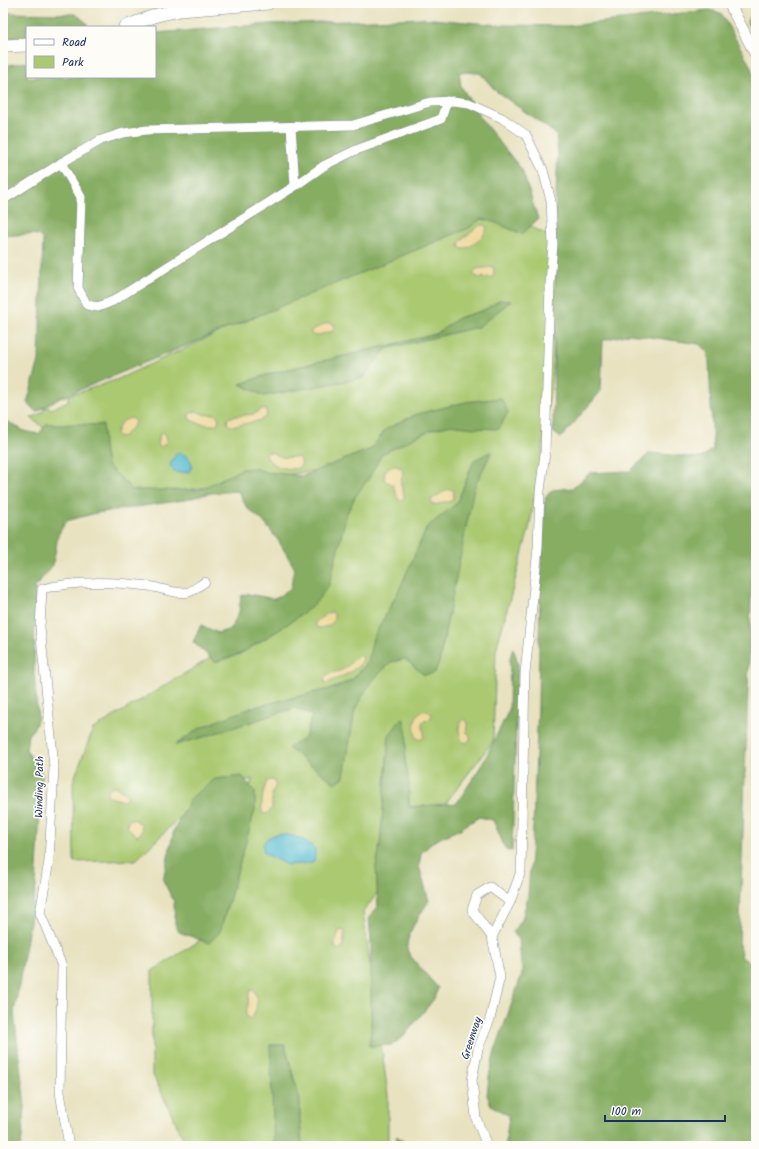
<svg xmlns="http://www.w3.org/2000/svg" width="759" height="1149" viewBox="0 0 759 1149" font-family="Kalam,sans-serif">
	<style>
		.green { fill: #aac971; stroke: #627c68 }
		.forest { fill: #87ad63; stroke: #516e60 }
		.sand { fill: #eeda9e; stroke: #84847e }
		.water { fill: #51bace; stroke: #367496 }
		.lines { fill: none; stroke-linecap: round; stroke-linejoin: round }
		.minor-casing { stroke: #82888f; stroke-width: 10 }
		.major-casing { stroke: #82888f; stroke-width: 12 }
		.highway-casing { stroke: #82888f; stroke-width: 14 }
		.minor { stroke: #fff; stroke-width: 9 }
		.major { stroke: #fff; stroke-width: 11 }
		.highway { stroke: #fff; stroke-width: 13 }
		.labels { text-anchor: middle; stroke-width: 3.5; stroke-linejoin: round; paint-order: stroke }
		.street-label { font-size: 11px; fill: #1b2f5e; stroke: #fdfcf7 }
	</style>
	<rect width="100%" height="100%" fill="#fdfcf7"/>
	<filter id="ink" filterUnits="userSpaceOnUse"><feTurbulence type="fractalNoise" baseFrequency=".025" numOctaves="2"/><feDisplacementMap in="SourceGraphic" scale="8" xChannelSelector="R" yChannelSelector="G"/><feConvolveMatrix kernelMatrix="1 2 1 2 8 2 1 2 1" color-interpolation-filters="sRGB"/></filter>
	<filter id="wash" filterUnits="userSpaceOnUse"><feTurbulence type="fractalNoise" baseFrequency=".012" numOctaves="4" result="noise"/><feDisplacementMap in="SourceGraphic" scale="16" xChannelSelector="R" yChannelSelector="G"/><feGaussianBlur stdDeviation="0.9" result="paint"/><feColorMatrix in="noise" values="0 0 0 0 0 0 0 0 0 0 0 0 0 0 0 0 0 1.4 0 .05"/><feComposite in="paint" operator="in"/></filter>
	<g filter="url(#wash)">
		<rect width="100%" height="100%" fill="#e8e2c0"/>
		<polygon class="green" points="497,208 558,241 564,290 554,333 553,367 542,453 529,529 496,650 493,741 363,912 388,1095 388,1146 187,1146 152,1073 152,971 207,936 252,779 211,787 136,860 74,862 73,782 93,729 316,594 345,466 135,498 31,418 43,412 44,408 49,407 51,409 68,401 68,396 116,380 218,333 225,328 240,324"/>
		<g class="forest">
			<polygon points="709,10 721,13 750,65 756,81 756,462 739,945 742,958 756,964 756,1146 505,1146 509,1116 491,1105 487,1095 489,1076 495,1051 522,974 519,940 513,932 522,920 528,896 533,828 538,705 540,591 544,508 546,497 552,490 573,488 590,473 630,471 650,453 701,458 713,449 709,361 707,352 699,344 629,334 603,340 601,391 561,438 553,432 556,259 555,214 558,153 556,134 496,91 480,73 459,72 461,86 481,119 522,170 538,219 522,234 491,221 481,219 469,228 60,398 36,412 27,403 39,361 43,240 38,235 28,234 3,236 3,66 27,62 27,77 155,77 155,33 270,24 422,18 500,25 568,26"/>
			<polygon points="3,13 76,14 88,24 82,27 27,27 27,37 13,38 3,40"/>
			<polygon points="751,14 756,14 756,38 747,21"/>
			<polygon points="500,300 511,301 478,327 386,349 363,378 264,396 240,384 272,373 436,334 458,318 484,310"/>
			<polygon points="501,398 508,412 499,429 474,428 451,425 431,430 416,437 382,454 369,478 355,497 347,513 329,585 313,606 279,630 240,654 215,662 193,642 201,625 218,633 231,629 239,612 241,596 248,594 275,599 291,588 294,567 278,540 263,521 247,508 238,491 211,493 184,500 96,513 66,521 58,535 53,565 35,587 34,674 38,718 34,728 28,735 26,750 42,774 36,887 14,1013 25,1107 21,1146 3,1146 3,419 24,431 39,434 47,423 57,425 77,424 103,425 104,447 107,465 133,490 199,490 242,469 254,468 266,472 302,476 371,449 386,429 417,414 466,402"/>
			<polygon points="492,451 474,488 439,663 434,673 424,675 405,659 391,662 370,683 355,709 344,777 335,783 288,748 305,738 312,715 295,708 210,735 175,745 200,728 250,708 337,687 353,679 368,662 373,638 399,590 427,527 457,503 474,460"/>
			<path d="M513,648L518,663L512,851L506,850L493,820L479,817L460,829L434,841L421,853L419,866L429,901C421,913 403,937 408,952C411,958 432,981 438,988L434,999L403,1037L391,1045L369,1046L371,1030V941L369,917L378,907L376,866L380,845L389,735L403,717L407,735L405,760L409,782V807L457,803L483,763L509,710L510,658Z"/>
			<polygon points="242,776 255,792 255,810 220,932 209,943 179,932 175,924 174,902 163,880 174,830 191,798 215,779"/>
			<polygon points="270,1045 285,1045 300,1100 300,1119 302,1146 274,1146"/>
			<polygon points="397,1136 409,1146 395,1146"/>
		</g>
		<g class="sand">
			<path d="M480,225H484L487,227C486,237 471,248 462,249L460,247L459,244L462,239Z"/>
			<polygon points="492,267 494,268 494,275 492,277 479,278 473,274 476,269"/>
			<polygon points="329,322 335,325 333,331 315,336 311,334 310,332 314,329"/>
			<polygon points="262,409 265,409 267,413 266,417 261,420 235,426 230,426 228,424 227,420 230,417 254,414"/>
			<path d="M196,411L205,415L214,414L219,418L218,422L216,425C208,425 194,424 189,418V414Z"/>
			<path d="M132,418L135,421L134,425L122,437H119L116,434C118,425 123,419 132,418Z"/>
			<polygon points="160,433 164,433 166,436 167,441 162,447 158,446"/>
			<path d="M268,452C273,452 276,455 281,457C287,458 293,457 299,457C312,475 271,471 266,455Z"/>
			<path d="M395,466L400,467L403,472C403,475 401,479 401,482C400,488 405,492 404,498L402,500L398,499L393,485L384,480L385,471L389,467Z"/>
			<polygon points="451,489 454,491 453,500 449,502 443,502 435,505 432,504 431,500 446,490"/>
			<path d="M332,612L334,614C335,625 328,627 318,628L316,626L315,623C319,619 326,613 332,612Z"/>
			<path d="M359,655L363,657C363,669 339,677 330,682L326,683L324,682C325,671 334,674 342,670C349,667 352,659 359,655Z"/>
			<path d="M426,710L430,712L432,715L430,719L423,721C419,729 429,732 421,740L416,738C414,728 412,712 426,710Z"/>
			<path d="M463,719L466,720L468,723L466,732C469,734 471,735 470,740L466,743L462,741C459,733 457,726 463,719Z"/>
			<path d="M270,780H274L276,784L272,794V808L268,813L264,814L262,812C261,802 263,791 267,781Z"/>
			<path d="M114,786C117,788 127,794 128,796L124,801L109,797L107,795L108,789Z"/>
			<polygon points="131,819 134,819 140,823 142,830 140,834 137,836 127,827 128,821"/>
			<polygon points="343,930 345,931 343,947 338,950 334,945 339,931"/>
			<path d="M253,990C261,996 256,1015 250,1019L246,1016C245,1012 247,1010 248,1005C249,1000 248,996 250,991Z"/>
		</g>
		<g class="water">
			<polygon points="181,453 188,457 193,465 189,472 177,473 172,469 170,464 176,454"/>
			<path d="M280,834C293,835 306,839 315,849V857L313,863L287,865L265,854C259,840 269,836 280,834Z"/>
		</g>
	</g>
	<g filter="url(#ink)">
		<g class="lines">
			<defs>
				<g id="minor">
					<polyline points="291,127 295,186"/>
					<polyline points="61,163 81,197 78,288 87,305 98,307 113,301 295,186 325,165 356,150 441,119 447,101"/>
					<polyline points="3,200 61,163 101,140 123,133 147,130 353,125 430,102 453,101 469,103 502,118 526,135 543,170 551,201 553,244 550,284 545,453 540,491 538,548 525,673 521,871 510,902"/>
					<path d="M69,1146L60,1092L62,966L40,913L49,861L54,767L40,627L42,589C77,580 113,582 149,586C160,588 178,595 189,592C194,590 200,585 205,582"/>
					<polyline points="487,1146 476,1118 472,1080 478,1049 490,1019 500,977 492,937 472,910 477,895 490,887 510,902 492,937"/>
				</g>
				<polyline id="major" points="729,3 756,55"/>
				<g id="highway">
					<polyline points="125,27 157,15 180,10 268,3"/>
					<polyline points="3,46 27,45"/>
				</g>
			</defs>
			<use href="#minor" class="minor-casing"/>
			<use href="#major" class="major-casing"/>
			<use href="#highway" class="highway-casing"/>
			<use href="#minor" class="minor"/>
			<use href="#major" class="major"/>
			<use href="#highway" class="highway"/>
		</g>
	</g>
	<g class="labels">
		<g class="street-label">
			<text transform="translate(39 787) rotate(-89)" y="4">Winding Path</text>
			<text transform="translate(471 1038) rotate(-72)" y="4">Greenway</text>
		</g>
	</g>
	<rect width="759" height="1149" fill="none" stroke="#fdfcf7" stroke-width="16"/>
	<rect x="26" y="26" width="130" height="52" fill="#fdfcf7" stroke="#a3aaba"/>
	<rect x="34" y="39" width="20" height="6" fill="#ffffff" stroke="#a3aaba"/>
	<text x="62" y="46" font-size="12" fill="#1b2f5e">Road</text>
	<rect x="34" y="56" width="20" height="12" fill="#aac971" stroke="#a3aaba"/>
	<text x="62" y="66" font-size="12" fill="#1b2f5e">Park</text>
	<path d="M605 1115v6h120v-6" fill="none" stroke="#1b2f5e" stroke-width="2"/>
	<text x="611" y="1115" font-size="12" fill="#1b2f5e" stroke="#fdfcf7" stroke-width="3" paint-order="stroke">100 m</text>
</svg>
